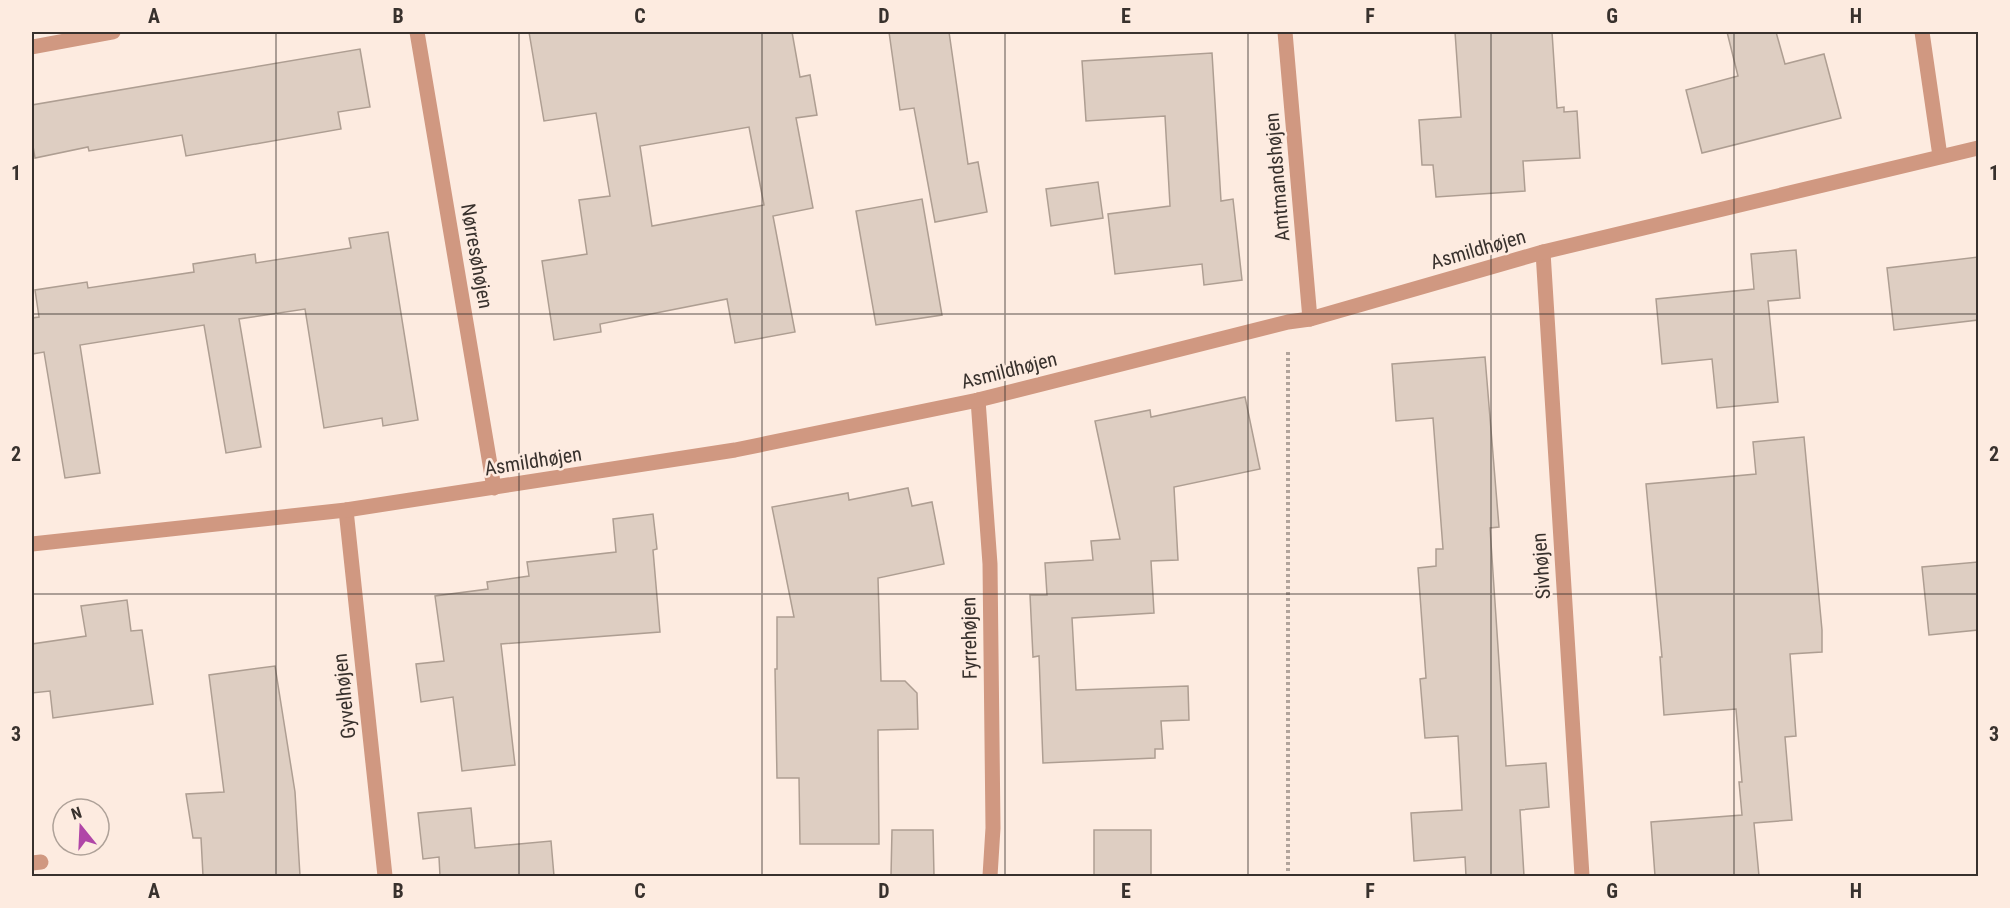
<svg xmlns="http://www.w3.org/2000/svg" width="2010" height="908" viewBox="0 0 2010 908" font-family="'Roboto Condensed',sans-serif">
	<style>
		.building { fill: #decec2; stroke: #ae9e92; stroke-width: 1.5; fill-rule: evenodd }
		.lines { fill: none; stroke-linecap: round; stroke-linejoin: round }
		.path { stroke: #b2a49c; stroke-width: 4; stroke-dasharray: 3 3; stroke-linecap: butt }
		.street { stroke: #d09881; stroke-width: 15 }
		.grid { fill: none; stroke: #38312d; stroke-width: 1.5; stroke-opacity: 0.55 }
		.labels { text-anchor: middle; stroke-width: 5; stroke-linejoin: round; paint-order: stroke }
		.street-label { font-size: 20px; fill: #38312d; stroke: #fdebe0 }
		.neatline { fill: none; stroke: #38312d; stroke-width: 2 }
		.grid-label { font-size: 20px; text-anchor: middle; font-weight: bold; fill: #38312d }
	</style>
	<rect width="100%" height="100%" fill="#fdebe0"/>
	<g class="building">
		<path d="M529,32H792L800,77L810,75L817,115L796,118L813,208L773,216L795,332L735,343L727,299L600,324L601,332L554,340L542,261L587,254L579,200L610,196L596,113L544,121ZM749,127L764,205L652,226L640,146Z"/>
		<polygon points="889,32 949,32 968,164 978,162 987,212 935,222 914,108 900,110"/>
		<polygon points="1455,32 1552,32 1557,108 1564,107 1564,112 1577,111 1580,158 1523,161 1525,191 1436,197 1433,165 1422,165 1419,120 1461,117"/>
		<polygon points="1727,32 1776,32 1785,64 1824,54 1841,118 1702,153 1686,90 1738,76"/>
		<polygon points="360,49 370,107 338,112 341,129 186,156 182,135 89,151 88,147 35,158 32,140 32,105"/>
		<polygon points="1212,53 1221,201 1233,199 1242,280 1204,285 1202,264 1115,274 1108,214 1170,206 1165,116 1086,121 1082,61"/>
		<polygon points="1098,182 1103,218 1051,226 1046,189"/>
		<polygon points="922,199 942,315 876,325 856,211"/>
		<polygon points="388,232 418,420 383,426 382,418 324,428 305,309 239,319 261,447 226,453 204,325 80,345 100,473 65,478 44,352 32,354 32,318 39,317 35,290 87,282 88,288 194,272 193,264 255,254 256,263 351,248 349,238"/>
		<polygon points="1796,250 1800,298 1768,301 1778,402 1717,408 1712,359 1662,364 1656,299 1754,289 1751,254"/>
		<polygon points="1978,257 1978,320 1894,330 1887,268"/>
		<polygon points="1485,357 1499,527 1490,528 1506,766 1546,763 1549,807 1520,810 1524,876 1466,876 1465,857 1414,861 1411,813 1462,810 1458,736 1425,738 1420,679 1426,678 1418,568 1436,566 1436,549 1443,549 1433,418 1396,421 1392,364"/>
		<polygon points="1245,397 1260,469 1174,487 1178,560 1151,561 1154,613 1072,618 1076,690 1188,686 1189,720 1161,721 1163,749 1155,749 1155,758 1043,763 1039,656 1033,657 1030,595 1047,595 1045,563 1093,560 1091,541 1120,539 1095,421 1150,410 1151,417"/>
		<polygon points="1804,437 1822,630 1822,652 1790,654 1796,736 1785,737 1792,820 1754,823 1759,876 1655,876 1651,822 1742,815 1739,782 1742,782 1736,709 1664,715 1660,657 1662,657 1646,484 1756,474 1753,442"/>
		<polygon points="908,488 912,506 932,502 944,564 878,578 881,681 905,681 917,693 918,729 878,730 879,844 800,844 799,778 777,778 775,669 777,669 777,617 794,617 772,507 848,493 849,500"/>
		<polygon points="653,514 657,549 653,550 660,632 501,644 515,765 462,771 453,697 421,702 416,664 444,661 435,596 488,589 487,582 529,576 527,562 616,552 613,519"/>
		<polygon points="1978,562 1978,630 1929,635 1922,567"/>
		<polygon points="127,600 131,631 142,630 153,704 53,718 50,691 32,693 32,644 86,636 81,606"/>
		<polygon points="275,666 295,792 300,876 203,876 201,838 193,838 186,794 224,792 209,675"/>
		<polygon points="471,808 475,848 551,841 554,876 440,876 439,857 423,859 418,813"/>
		<polygon points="892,830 933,830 934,876 891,876"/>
		<rect x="1094" y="830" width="57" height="46"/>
	</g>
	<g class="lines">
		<polyline class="path" points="1288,352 1288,876"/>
		<g class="street">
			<polyline points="417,32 494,488"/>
			<polyline points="1285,32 1310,319"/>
			<polyline points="1922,32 1940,156"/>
			<polyline points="32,47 113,32"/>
			<polyline points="1543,252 1582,876"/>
			<polyline points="978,400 990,564 993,828 990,876"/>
			<polyline points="346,510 385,876"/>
			<polyline points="32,544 346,510 735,450 978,400 1288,322 1310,319 1543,252 1978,148"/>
			<polyline points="32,863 41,862"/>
		</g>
	</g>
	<path class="grid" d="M276,32V876M519,32V876M762,32V876M1005,32V876M1248,32V876M1491,32V876M1734,32V876M32,314H1978M32,594H1978"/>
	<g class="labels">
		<g class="street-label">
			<text transform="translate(1277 177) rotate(-95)" y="7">Amtmandshøjen</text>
			<text transform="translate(1478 249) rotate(-16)" y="7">Asmildhøjen</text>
			<text transform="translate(477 256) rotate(80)" y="7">Nørresøhøjen</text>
			<text transform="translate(1009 370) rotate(-14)" y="7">Asmildhøjen</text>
			<text transform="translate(533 461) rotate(-9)" y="7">Asmildhøjen</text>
			<text transform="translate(1541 566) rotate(-94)" y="7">Sivhøjen</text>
			<text transform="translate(969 638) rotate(-91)" y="7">Fyrrehøjen</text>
			<text transform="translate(344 696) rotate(-96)" y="7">Gyvelhøjen</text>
		</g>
	</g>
	<rect width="2010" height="908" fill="none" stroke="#fdebe0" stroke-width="66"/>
	<g transform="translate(81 827) rotate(342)"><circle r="28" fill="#fdebe0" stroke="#aea198" stroke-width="1.5"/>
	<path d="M0-4.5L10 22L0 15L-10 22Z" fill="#b046a7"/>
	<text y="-9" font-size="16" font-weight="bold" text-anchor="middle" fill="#38312d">N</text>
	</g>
	<rect x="33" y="33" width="1944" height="842" class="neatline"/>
	<g class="grid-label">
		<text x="154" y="23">A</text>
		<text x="398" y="23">B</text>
		<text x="640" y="23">C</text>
		<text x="884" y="23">D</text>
		<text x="1126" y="23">E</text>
		<text x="1370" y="23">F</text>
		<text x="1612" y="23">G</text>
		<text x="1856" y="23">H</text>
		<text x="16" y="180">1</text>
		<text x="1994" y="180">1</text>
		<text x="16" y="461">2</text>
		<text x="1994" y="461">2</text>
		<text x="16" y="741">3</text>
		<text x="1994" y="741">3</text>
		<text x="154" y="898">A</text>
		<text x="398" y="898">B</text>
		<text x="640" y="898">C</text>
		<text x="884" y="898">D</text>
		<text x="1126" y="898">E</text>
		<text x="1370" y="898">F</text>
		<text x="1612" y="898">G</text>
		<text x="1856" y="898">H</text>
	</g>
</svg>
